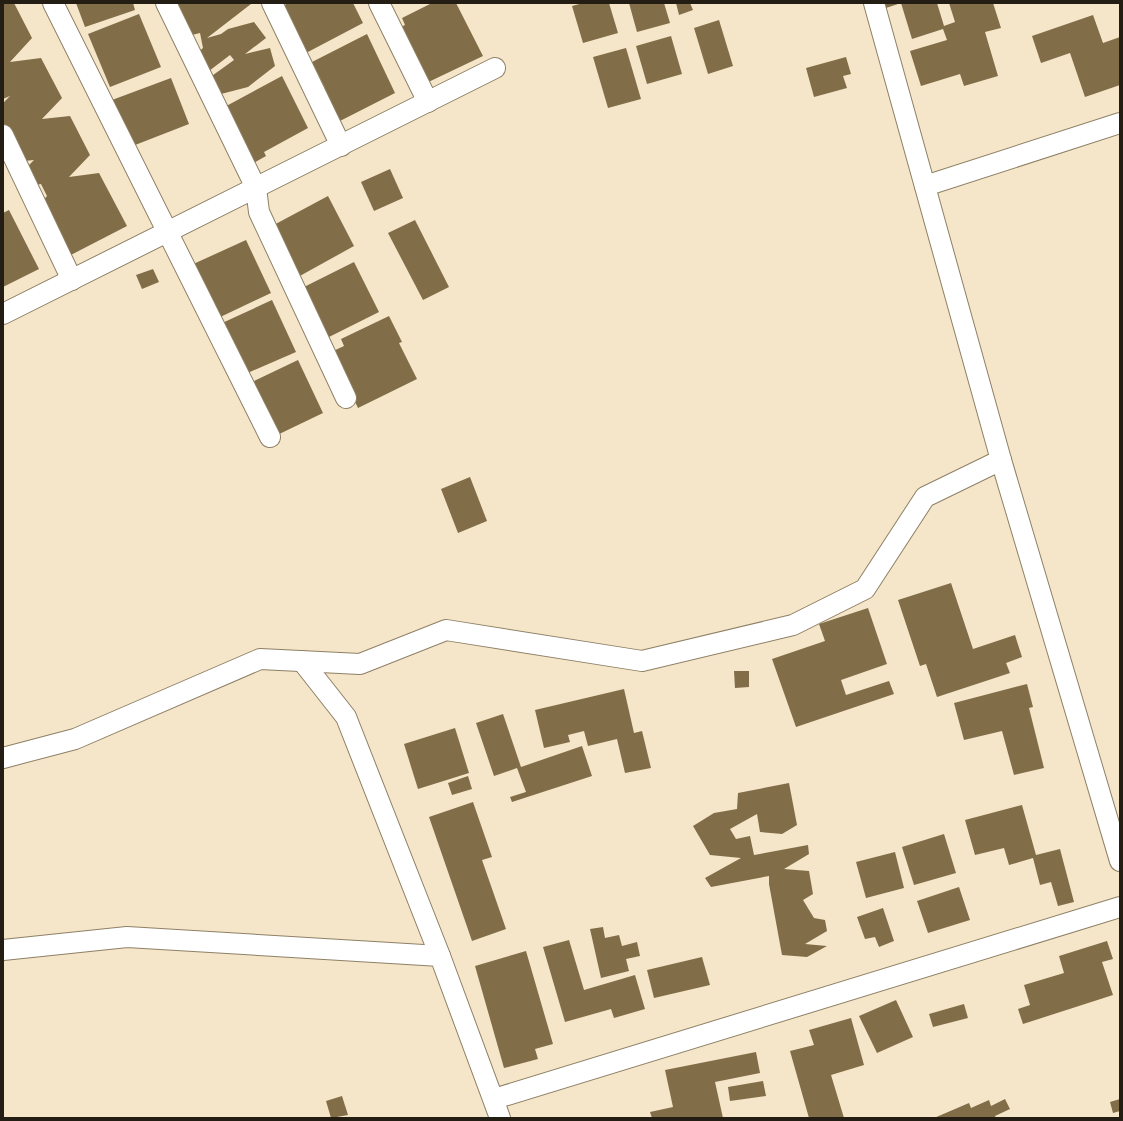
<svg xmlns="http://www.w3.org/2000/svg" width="1123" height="1121" viewBox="0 0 1123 1121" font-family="'Public Sans',sans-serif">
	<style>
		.building { fill: #816d47 }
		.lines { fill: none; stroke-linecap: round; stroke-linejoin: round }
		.street-casing { stroke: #8e8066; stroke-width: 22 }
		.street { stroke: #fff; stroke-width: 20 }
	</style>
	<rect width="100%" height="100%" fill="#f5e6ca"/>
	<g class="building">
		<polygon points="3,3 14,3 32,38 10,62 41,58 62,98 42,119 70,116 90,155 69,177 99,173 127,226 65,258 31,213 47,196 41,184 31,186 23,171 34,160 14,162 10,130 3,123 3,103 10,96 3,99"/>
		<polygon points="76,3 133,3 135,10 85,27"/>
		<polygon points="173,3 250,3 251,4 207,38 221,34 228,29 254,22 266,38 245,54 270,48 275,66 248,87 221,94 209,78 234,60 230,55 209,71 196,54 203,48 200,33 184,37"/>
		<polygon points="288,3 353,3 363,23 306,53 283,6"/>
		<polygon points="432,3 456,3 483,56 418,87 390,32 405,25 402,18"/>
		<polygon points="583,3 609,3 618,33 583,43 572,6"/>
		<polygon points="629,3 664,3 670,23 637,32"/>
		<polygon points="676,3 690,3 693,10 679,15"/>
		<polygon points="878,3 901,3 880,10"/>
		<polygon points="901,3 937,3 944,26 955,22 949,3 993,3 1001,28 985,32 998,76 964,86 960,74 921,86 910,51 947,40 943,29 912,39"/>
		<polygon points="139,14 161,67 110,87 88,34"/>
		<polygon points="1093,15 1103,43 1120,37 1120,85 1085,97 1070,53 1041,63 1032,36"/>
		<polygon points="719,20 733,66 708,74 694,28"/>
		<polygon points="367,34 395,93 338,122 322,89 325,88 312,62"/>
		<polygon points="671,36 682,74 647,84 636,46"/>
		<polygon points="626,48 641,99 608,108 593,57"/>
		<polygon points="846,57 851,74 843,76 847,88 814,97 806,68"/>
		<polygon points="282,76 308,128 264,152 266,156 250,165 219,110"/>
		<polygon points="171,78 189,124 130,147 112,100"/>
		<polygon points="390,169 403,198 374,211 361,182"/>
		<polygon points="328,196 354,246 298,277 270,227"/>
		<polygon points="9,210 39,269 3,287 3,213"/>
		<polygon points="415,220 449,287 423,300 388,233"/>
		<polygon points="246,240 271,293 214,320 189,266"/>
		<polygon points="354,262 379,312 327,338 302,288"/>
		<polygon points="153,269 159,282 142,289 136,275"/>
		<polygon points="272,300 296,352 243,375 220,324"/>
		<polygon points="389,316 402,342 399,343 417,379 358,408 331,352 344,346 341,339"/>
		<polygon points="298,360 323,413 273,437 248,384"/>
		<polygon points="470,477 487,521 458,533 441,489"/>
		<polygon points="951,583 973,649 1015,635 1022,657 1006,663 1010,673 937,697 926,664 920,666 898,600"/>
		<polygon points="868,608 887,664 841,680 846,695 889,681 894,694 796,727 772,659 825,641 819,624"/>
		<polygon points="734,671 749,671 749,687 735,688"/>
		<polygon points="1027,684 1033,707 1029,708 1044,768 1014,775 1002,731 964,740 954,703"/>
		<polygon points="624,689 634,733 642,731 651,768 625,773 617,739 588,746 584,731 568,735 570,742 544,748 535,710"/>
		<polygon points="503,714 521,767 582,746 592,776 512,802 510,797 526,792 517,768 494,776 476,723"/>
		<polygon points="455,728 469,773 418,789 404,744"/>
		<polygon points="468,776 472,789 452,795 448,783"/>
		<polygon points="789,783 797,825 782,834 760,832 757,814 730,829 736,839 750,836 754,855 808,845 809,854 784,869 809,871 813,894 803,900 814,918 825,920 827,931 805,944 827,946 807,957 782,955 769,884 769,876 711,887 705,878 741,858 710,855 693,826 714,813 737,809 738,793"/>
		<polygon points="473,802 492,857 482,860 506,929 472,941 429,817"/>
		<polygon points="1022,805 1036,855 1060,849 1074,902 1058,906 1051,882 1040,885 1033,858 1009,865 1004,848 975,855 965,820"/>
		<polygon points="944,834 956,873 914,885 902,847"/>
		<polygon points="895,852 904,888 866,898 856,862"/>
		<polygon points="959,887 970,920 928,933 917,901"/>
		<polygon points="883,908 894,941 879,947 875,937 865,939 857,917"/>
		<polygon points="603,927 605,938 619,935 622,946 637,942 640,956 626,959 629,971 601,978 590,929"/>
		<polygon points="569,940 584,990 635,975 645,1009 614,1018 611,1009 565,1022 543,947"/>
		<polygon points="1107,941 1113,959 1102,962 1113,995 1023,1024 1018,1009 1030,1005 1024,985 1064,973 1059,956"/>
		<polygon points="526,951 553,1044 535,1049 538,1059 504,1068 475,966"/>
		<polygon points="702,957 710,985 654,998 647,970"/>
		<polygon points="896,1000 913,1037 877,1053 859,1016"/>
		<polygon points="964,1004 968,1018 933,1027 929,1014"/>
		<polygon points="851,1018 864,1065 831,1075 844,1118 809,1118 790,1051 814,1045 809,1030"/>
		<polygon points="756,1052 760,1073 715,1082 723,1118 652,1118 650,1112 673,1107 665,1070"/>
		<polygon points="763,1081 766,1096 730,1101 728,1087"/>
		<polygon points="342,1096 348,1115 331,1118 326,1101"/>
		<polygon points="1005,1099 1010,1109 995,1116 996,1118 934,1118 969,1103 971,1108 989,1100 991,1106"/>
		<polygon points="1120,1099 1120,1111 1113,1113 1110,1102"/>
	</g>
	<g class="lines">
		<defs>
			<g id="street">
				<polyline points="53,3 270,437"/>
				<polyline points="166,3 256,188 259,212 346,398"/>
				<polyline points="272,3 341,146"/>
				<polyline points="379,3 428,102"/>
				<polyline points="874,3 1001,460"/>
				<polyline points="3,135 72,280"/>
				<polyline points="925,186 1120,123"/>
				<polyline points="3,314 495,68"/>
				<polyline points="302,661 346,717 440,956"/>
				<polyline points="3,758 75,739 260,659 360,664 446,630 642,661 793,625 865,589 925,497 1001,460 1120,861"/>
				<polyline points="3,950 127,937 440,956 500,1118"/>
				<polyline points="494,1099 1120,907"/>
			</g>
		</defs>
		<use href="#street" class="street-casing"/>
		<use href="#street" class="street"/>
	</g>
	<rect width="1123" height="1121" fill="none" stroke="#231d13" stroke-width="8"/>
</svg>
